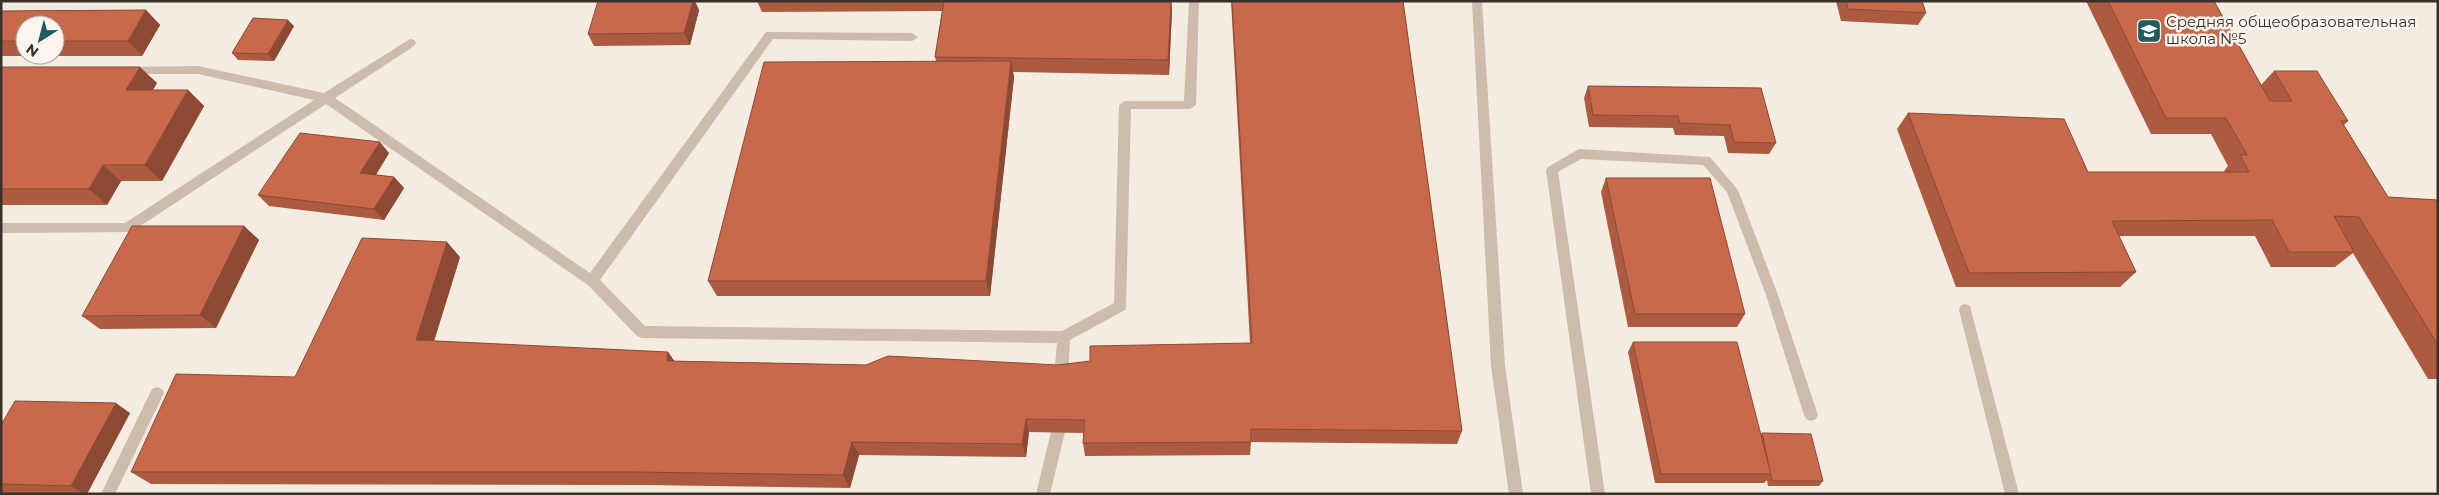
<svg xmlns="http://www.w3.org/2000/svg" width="2439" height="495" viewBox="0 0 2439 495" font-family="Montserrat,sans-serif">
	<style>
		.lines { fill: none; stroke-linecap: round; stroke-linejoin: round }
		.service { fill: #cdbbac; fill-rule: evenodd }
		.wall { fill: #ac5a40; fill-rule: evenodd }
		.shaded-wall { fill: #8c4a34 }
		.building { fill: #c8694b; stroke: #8c4a34 }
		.labels { text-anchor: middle; stroke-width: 5; stroke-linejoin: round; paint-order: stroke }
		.poi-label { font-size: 15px; fill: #3b302b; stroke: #fbf5ee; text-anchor: start }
	</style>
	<rect width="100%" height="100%" fill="#f4ebe1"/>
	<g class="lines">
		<g class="service">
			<polygon points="1189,1 1199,1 1196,105 1190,109 1131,109 1126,306 1125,310 1070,340 1068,378 1066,382 1061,384 1056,382 1054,378 1057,343 642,338 637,336 588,285 326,104 131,232 1,233 1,223 125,223 314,100 198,74 127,74 121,70 123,67 198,66 324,93 410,39 414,40 416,43 414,46 335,98 590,273 766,32 912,33 918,37 912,41 773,39 600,280 645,326 1062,331 1114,303 1119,105 1125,101 1184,101"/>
			<polygon points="1472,1 1482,1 1505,366 1523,494 1509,494 1491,366"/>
			<polygon points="1579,149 1710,157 1738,190 1778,295 1818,415 1816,419 1811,421 1806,419 1804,415 1766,295 1727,192 1703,165 1581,159 1558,172 1605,494 1591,494 1546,170 1548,167"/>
			<polygon points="1965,304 1970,306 1971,310 2019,494 2005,494 1959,310 1960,306"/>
			<polygon points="157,387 162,389 164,393 115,494 101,494 152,389"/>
			<polygon points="1058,426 1063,428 1065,432 1050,494 1036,494 1051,432 1053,428"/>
		</g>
	</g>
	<g class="wall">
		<polygon points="757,1 1171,1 1172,10 1169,75 1013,72 1014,77 990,296 717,296 708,281 936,61 935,57 942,11 762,12"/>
		<polygon points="1231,1 1403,1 1462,431 1457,444 1251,442 1250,455 1085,456 1083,443 1083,433 1029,432 1026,457 859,455 850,488 646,485 151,484 131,472 295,377 460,257 434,341 668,352 674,361 866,365 1058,365 1250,343"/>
		<polygon points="1836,1 1922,1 1926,13 1918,25 1841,21"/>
		<polygon points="2086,1 2214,1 2261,85 2274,71 2348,121 2344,125 2388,197 2438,200 2438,379 2428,379 2353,253 2335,267 2271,267 2255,236 2119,236 2136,272 2120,287 1956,287 1897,129 1908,113 2088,172 2225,172 2224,171 2228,166 2211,134 2151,134"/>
		<path d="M146,10L160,25L142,56H1V11ZM25,25H55V55H25Z"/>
		<polygon points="699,10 690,45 594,46 588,34"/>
		<polygon points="294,26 274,61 238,60 232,53"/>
		<polygon points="1,67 157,83 153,90 188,90 204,106 162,181 121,181 107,205 1,205"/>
		<polygon points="1588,86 1761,88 1776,143 1769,154 1728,153 1724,136 1675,135 1673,128 1589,127 1584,98"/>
		<polygon points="389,153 376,175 394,177 404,188 384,220 269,206 258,195"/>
		<polygon points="1606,178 1745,314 1737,327 1628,327 1601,192"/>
		<polygon points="244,226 259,240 216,328 100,329 82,316"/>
		<polygon points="1633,342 1761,434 1762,433 1823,481 1819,486 1768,486 1767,480 1764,483 1655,483 1628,352"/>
		<polygon points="130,413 87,494 1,493 1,425"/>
	</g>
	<g class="shaded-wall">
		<polygon points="693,1 695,1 699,10 690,45 684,33"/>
		<polygon points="1171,1 1172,10 1169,75 1168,60"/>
		<polygon points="146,10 160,25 142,56 128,41"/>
		<polygon points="288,20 294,26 274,61 268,54"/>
		<polygon points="1011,61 1014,77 990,296 986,281"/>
		<polygon points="140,67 157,83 143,107 126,90"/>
		<polygon points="188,90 204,106 162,181 145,165"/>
		<polygon points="380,142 389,153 370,184 360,173"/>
		<polygon points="103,165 121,181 107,205 89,189"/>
		<polygon points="394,177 404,188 384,220 374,209"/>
		<polygon points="244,226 259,240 216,328 200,315"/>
		<polygon points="447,242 460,257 430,354 416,340"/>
		<polygon points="668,352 678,366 667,361"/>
		<polygon points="116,403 130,413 87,494 85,494 71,486"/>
		<polygon points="1026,419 1029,432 1026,457 1022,444"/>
		<polygon points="852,442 859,455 850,488 843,475"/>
	</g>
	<g class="building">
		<polygon points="598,1 693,1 684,33 588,34"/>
		<polygon points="944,1 1171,1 1168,60 935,57"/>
		<polygon points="1232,1 1403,1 1462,431 1251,429 1251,442 1083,443 1085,420 1026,419 1022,444 852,442 843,475 635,472 131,472 176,374 295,377 362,238 447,242 416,340 668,352 667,361 866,365 888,356 1058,365 1090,361 1090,346 1252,343"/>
		<polygon points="1846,1 1922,1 1926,13 1848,9"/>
		<polygon points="2108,1 2214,1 2270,101 2292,101 2274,71 2317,71 2348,121 2341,121 2388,197 2438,200 2438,345 2359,217 2334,216 2354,252 2289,252 2272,220 2112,221 2136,272 1969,273 1908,113 2064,119 2088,172 2249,172 2240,155 2247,155 2226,118 2166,118"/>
		<polygon points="146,10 128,41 55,41 55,25 25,25 25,41 1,41 1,11"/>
		<polygon points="253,18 288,20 268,54 232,53"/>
		<polygon points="1011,61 986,281 708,281 764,62"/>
		<polygon points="1,67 140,67 126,90 188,90 145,165 103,165 89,189 1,189"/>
		<polygon points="1588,86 1761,88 1776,143 1734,142 1730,125 1680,123 1678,116 1593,115"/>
		<polygon points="300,133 380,142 360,173 394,177 374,209 258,195"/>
		<polygon points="1606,178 1710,178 1745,314 1635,314"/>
		<polygon points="132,226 244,226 200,315 82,316"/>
		<polygon points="1633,342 1737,342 1771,474 1661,474"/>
		<polygon points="15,401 116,403 71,486 1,484 1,425"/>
		<polygon points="1762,433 1811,434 1823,481 1772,481"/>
	</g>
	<defs>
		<symbol id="school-square" viewBox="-11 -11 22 22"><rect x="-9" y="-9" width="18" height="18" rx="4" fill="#1f5a5e" stroke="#fbf5ee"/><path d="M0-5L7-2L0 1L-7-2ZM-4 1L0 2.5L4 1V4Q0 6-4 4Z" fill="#fff"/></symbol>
	</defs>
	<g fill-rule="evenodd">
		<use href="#school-square" x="2135" y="17" width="28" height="28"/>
	</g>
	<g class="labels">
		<g class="poi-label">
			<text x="2166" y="27">Средняя общеобразовательная<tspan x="2166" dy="17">школа №5</tspan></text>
		</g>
	</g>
	<rect width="2439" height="495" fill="none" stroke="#3b302b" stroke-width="5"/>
	<g transform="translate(40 40) rotate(216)"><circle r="24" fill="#fbf5ee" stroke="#aea6a0"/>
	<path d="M0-4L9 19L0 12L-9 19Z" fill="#1f5a5e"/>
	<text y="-8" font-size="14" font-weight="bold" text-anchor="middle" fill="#3b302b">N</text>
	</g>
</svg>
